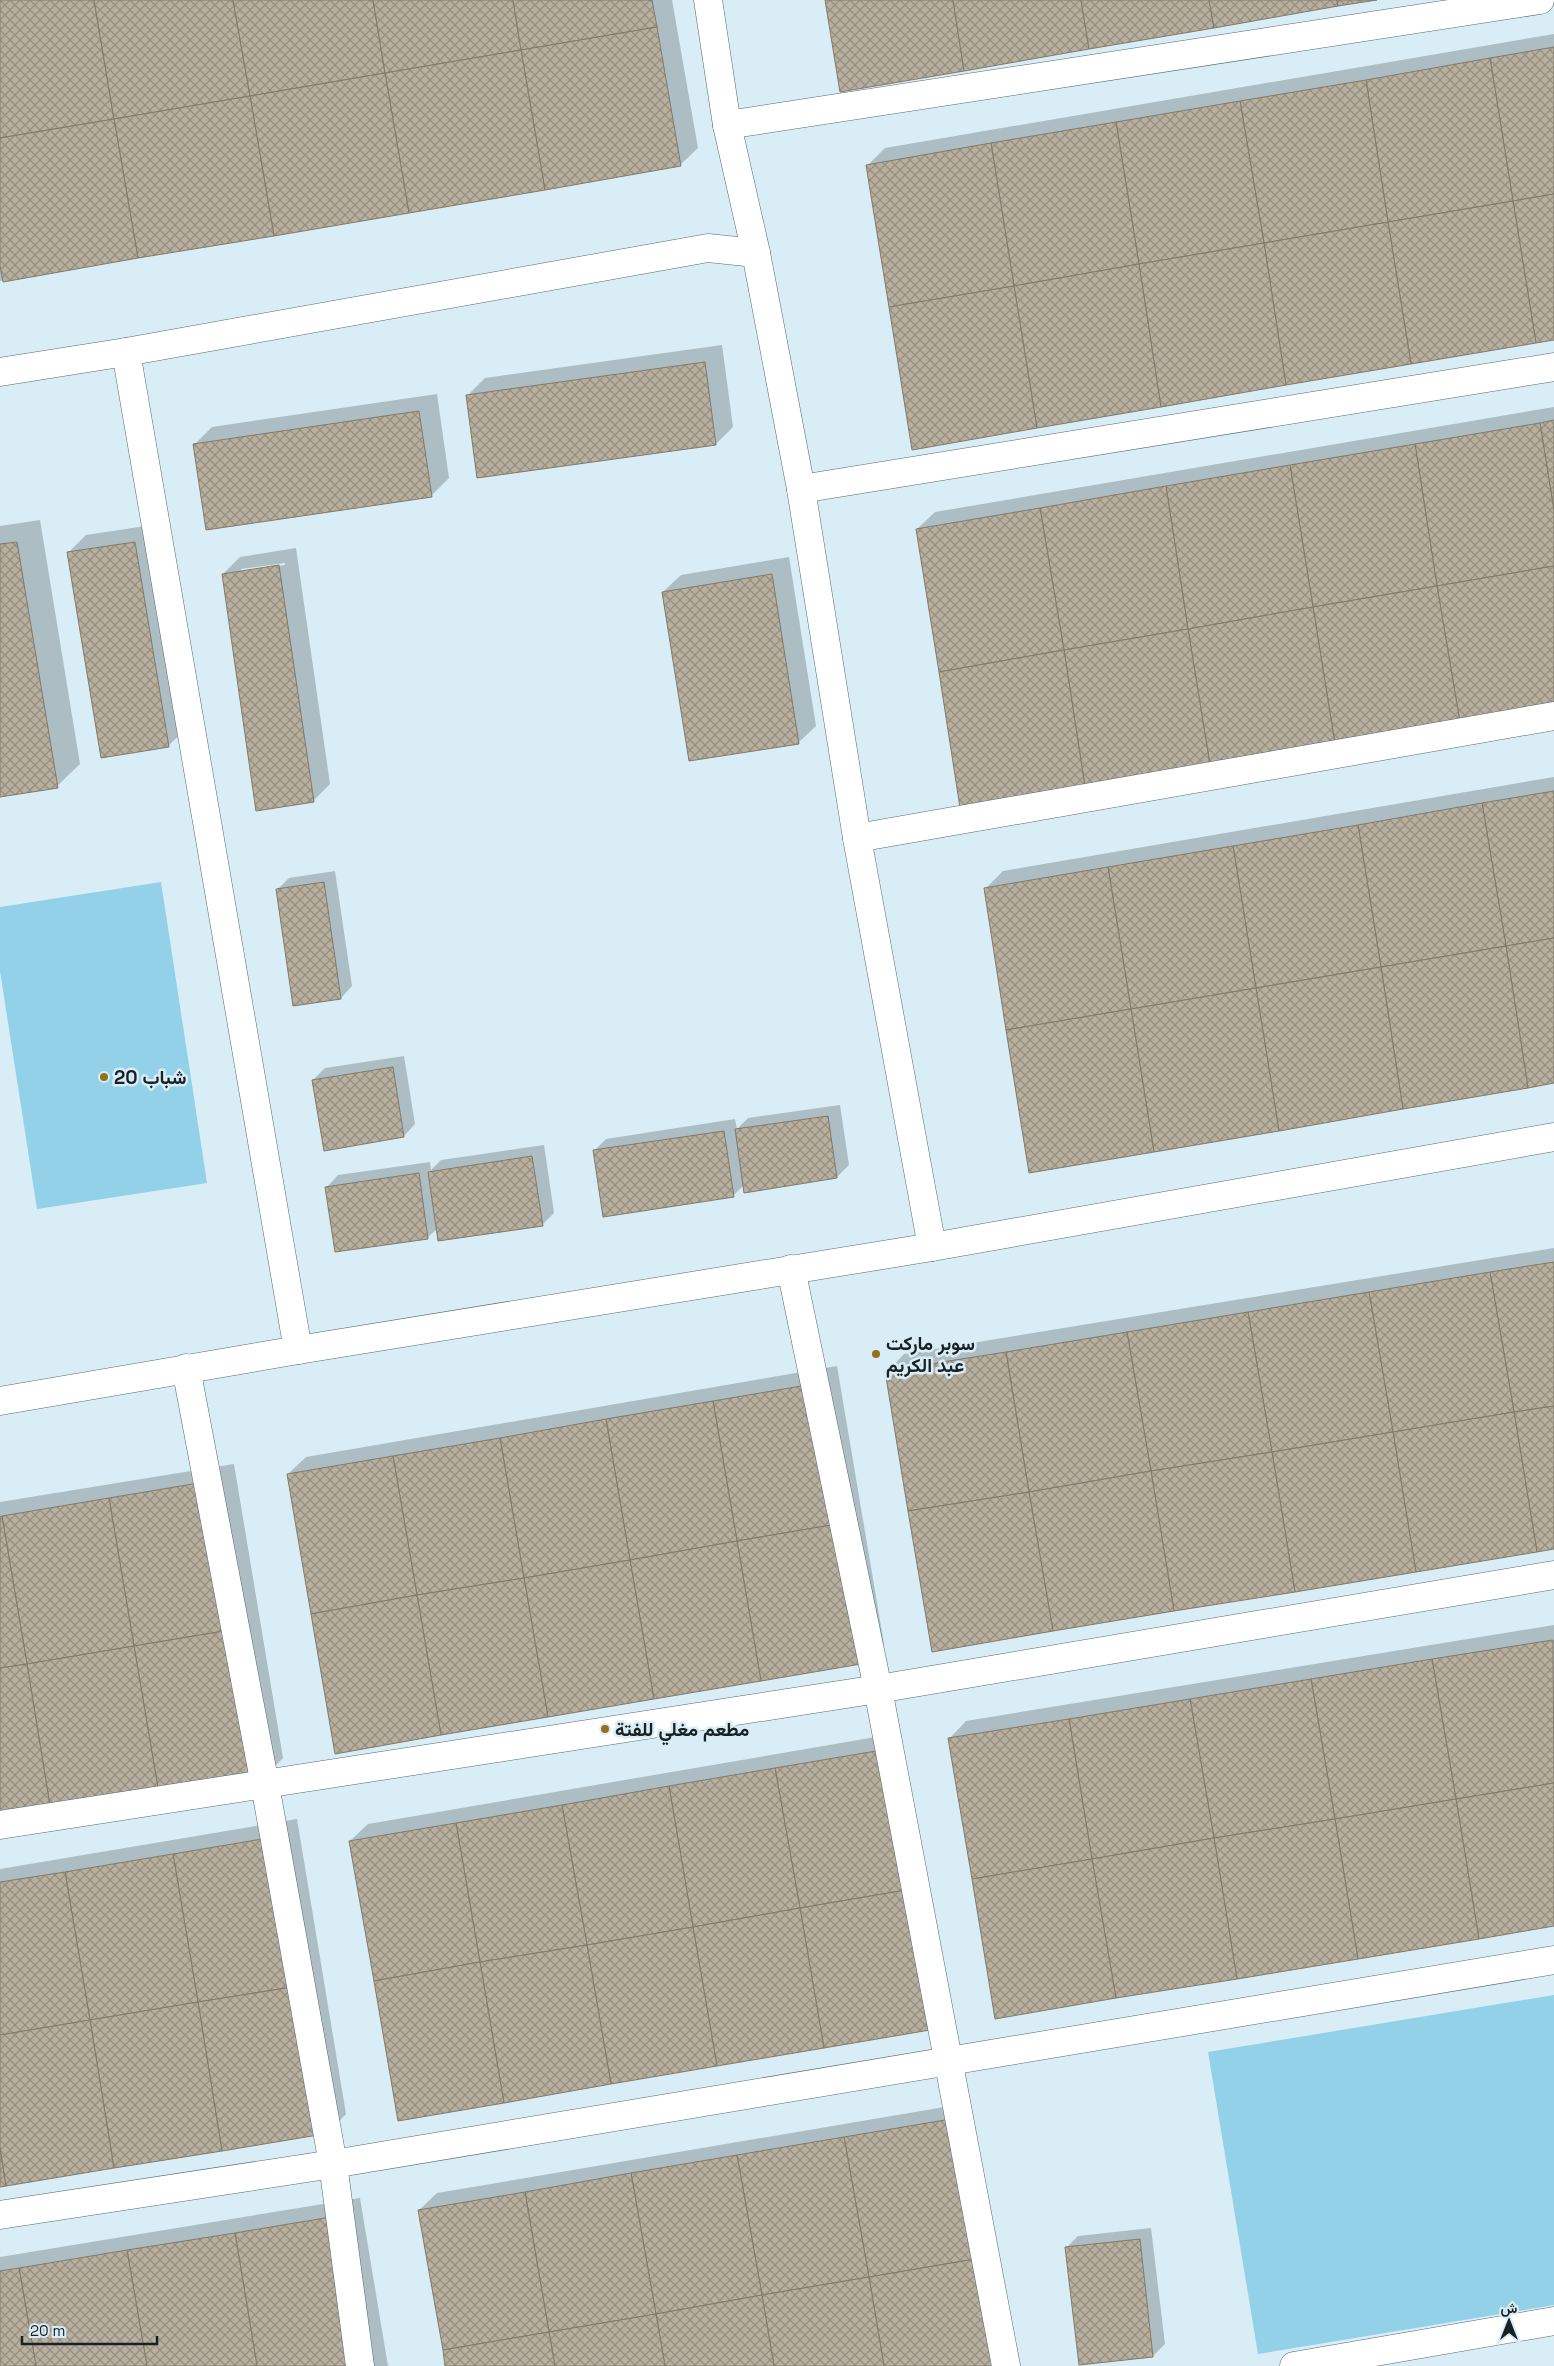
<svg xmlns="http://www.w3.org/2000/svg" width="1554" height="2366" viewBox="0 0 1554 2366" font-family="'Space Grotesk',Vazirmatn,sans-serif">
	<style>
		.park { fill: #93d1e8 }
		.shadow { fill: #0003; fill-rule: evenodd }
		.building { fill: url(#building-cross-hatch); stroke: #827a6a }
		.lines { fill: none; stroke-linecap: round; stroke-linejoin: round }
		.street-casing { stroke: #566970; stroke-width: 29 }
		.secondary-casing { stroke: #566970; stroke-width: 29 }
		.street { stroke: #fff; stroke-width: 28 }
		.secondary { stroke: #fff; stroke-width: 28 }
		.poi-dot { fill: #947019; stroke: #d8edf5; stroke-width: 2 }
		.labels { text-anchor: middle; stroke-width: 5; stroke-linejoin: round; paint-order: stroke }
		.poi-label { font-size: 19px; font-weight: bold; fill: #192124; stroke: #d8edf5; text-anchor: start }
	</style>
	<defs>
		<pattern id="building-cross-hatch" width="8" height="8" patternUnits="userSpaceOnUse" patternTransform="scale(1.25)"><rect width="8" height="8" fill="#b8af9f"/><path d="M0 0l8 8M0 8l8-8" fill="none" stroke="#958e81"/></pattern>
	</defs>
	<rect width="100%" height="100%" fill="#d8edf5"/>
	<g class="park">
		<polygon points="161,882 207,1183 37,1209 0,971 0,907"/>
		<polygon points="1554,1995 1554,2305 1258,2354 1208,2052"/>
	</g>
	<g class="shadow">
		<polygon points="0,0 672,0 698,148 680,165 0,281"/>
		<polygon points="1554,34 1554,339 868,165 885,148"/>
		<polygon points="722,345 733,427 716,444 478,477 467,396 485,378"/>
		<polygon points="437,394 449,478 431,496 195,444 212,427"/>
		<polygon points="1554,407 1554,711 917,529 935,512"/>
		<polygon points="40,520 80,764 57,786 0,796 0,526"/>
		<polygon points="152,525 186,729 168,746 69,552 86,535"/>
		<path d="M296,548L330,784L313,801L223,574L240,557ZM285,563V565L241,572V569Z"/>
		<polygon points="789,557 816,726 798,743 663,592 681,575"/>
		<polygon points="1554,777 1554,1082 985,889 1003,871"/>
		<polygon points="335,871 352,986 341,998 277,890 289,878"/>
		<polygon points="404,1056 415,1124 404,1136 313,1080 325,1068"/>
		<polygon points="840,1105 849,1165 837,1177 745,1191 744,1185 733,1196 595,1150 606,1139 735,1119 737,1129 748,1118"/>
		<polygon points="544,1145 554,1213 542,1225 438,1228 427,1238 327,1187 338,1175 430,1162 431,1170 441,1160"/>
		<polygon points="1554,1248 1554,1548 887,1372 904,1354"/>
		<polygon points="837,1366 884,1644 867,1662 288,1474 306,1457"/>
		<polygon points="234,1464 283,1758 266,1776 0,1819 0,1502"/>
		<polygon points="1554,1625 1554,1925 949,1739 966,1721"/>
		<polygon points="899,1733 947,2011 350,1841 368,1824"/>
		<polygon points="297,1819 346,2114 329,2132 0,2186 0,1869"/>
		<polygon points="968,2103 1013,2366 446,2366 419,2210 437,2193"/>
		<polygon points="360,2198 388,2366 0,2366 0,2257"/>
		<polygon points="1151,2228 1165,2344 1153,2356 1066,2248 1078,2236"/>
	</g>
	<g class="building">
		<polygon points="0,0 94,0 114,119 0,138"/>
		<polygon points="94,0 233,0 250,96 114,119"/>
		<polygon points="233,0 373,0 385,73 250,96"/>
		<polygon points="373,0 513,0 521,50 385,73"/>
		<polygon points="513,0 652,0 657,27 521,50"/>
		<polygon points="825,0 953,0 964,71 840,92"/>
		<polygon points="953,0 1081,0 1089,49 964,71"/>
		<polygon points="1081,0 1209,0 1214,28 1089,49"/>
		<polygon points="1209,0 1337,0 1338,6 1214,28"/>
		<polygon points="1337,0 1377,0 1338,6"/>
		<polygon points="657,27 681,166 545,190 521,50"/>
		<polygon points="1554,47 1554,194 1513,201 1490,58"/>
		<polygon points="521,50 545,190 409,213 385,73"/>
		<polygon points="1490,58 1513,201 1388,222 1366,80"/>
		<polygon points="385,73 409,213 274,236 250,96"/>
		<polygon points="1366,80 1388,222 1264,243 1240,101"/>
		<polygon points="250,96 274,236 138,258 114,119"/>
		<polygon points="1240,101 1264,243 1139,264 1116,122"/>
		<polygon points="114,119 138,258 3,282 0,266 0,138"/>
		<polygon points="1116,122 1139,264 1014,286 991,143"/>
		<polygon points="991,143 1014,286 889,307 866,165"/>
		<polygon points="1554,194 1554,340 1536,343 1513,201"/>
		<polygon points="1513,201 1536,343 1411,364 1388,222"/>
		<polygon points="1388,222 1411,364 1286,385 1264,243"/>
		<polygon points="1264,243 1286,385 1161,407 1139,264"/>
		<polygon points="1139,264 1161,407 1037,428 1014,286"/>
		<polygon points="1014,286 1037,428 912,450 889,307"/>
		<polygon points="705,362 716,445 477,478 466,395"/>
		<polygon points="419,411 432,497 206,530 193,444"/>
		<polygon points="1554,420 1554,511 1540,423"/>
		<polygon points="1540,423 1554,511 1554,566 1437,586 1415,444"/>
		<polygon points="1415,444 1437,586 1313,607 1290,465"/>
		<polygon points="1290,465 1313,607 1188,629 1166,486"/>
		<polygon points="1166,486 1188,629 1064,650 1040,508"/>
		<polygon points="1040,508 1064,650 939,672 916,529"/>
		<polygon points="17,542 58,788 0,797 0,544"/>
		<polygon points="135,542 169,747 101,758 67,552"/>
		<polygon points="279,565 314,802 256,811 222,574"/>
		<polygon points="1554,566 1554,713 1461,728 1437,586"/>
		<polygon points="772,574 799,744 689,761 662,592"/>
		<polygon points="1437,586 1461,728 1336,750 1313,607"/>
		<polygon points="1313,607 1336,750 1211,771 1188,629"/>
		<polygon points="1188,629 1211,771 1086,793 1064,650"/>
		<polygon points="1064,650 1086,793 961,814 939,672"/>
		<polygon points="1554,791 1554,938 1506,946 1482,803"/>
		<polygon points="1482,803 1506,946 1381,967 1358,825"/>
		<polygon points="1358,825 1381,967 1256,988 1233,846"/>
		<polygon points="1233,846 1256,988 1131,1009 1108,867"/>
		<polygon points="1108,867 1131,1009 1006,1030 984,888"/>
		<polygon points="324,882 341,999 293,1006 276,889"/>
		<polygon points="1554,938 1554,1083 1528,1088 1506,946"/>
		<polygon points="1506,946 1528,1088 1403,1109 1381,967"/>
		<polygon points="1381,967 1403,1109 1279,1131 1256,988"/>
		<polygon points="1256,988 1279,1131 1154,1152 1131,1009"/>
		<polygon points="1131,1009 1154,1152 1029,1173 1006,1030"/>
		<polygon points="393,1067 404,1137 324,1151 312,1080"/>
		<polygon points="828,1116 837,1178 744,1193 735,1129"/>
		<polygon points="724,1131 734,1197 603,1217 593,1150"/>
		<polygon points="532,1156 543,1226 438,1241 428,1172"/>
		<polygon points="419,1173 428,1239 335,1252 325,1187"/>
		<polygon points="1554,1262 1554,1406 1514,1412 1490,1272"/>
		<polygon points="1490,1272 1514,1412 1393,1432 1369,1292"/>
		<polygon points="1369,1292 1393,1432 1272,1452 1248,1312"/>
		<polygon points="1248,1312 1272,1452 1151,1471 1127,1332"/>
		<polygon points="1127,1332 1151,1471 1029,1492 1006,1352"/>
		<polygon points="1006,1352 1029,1492 908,1511 885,1371"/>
		<polygon points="819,1383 843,1523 737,1541 713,1401"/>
		<polygon points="713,1401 737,1541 630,1560 606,1419"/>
		<polygon points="1554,1406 1554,1549 1537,1552 1514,1412"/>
		<polygon points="1514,1412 1537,1552 1416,1572 1393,1432"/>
		<polygon points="606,1419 630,1560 524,1578 500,1438"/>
		<polygon points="1393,1432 1416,1572 1295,1592 1272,1452"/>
		<polygon points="500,1438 524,1578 417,1595 393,1456"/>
		<polygon points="1272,1452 1295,1592 1174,1611 1151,1471"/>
		<polygon points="393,1456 417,1595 311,1614 287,1474"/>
		<polygon points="1151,1471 1174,1611 1053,1631 1029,1492"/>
		<polygon points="217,1480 242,1628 134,1646 109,1498"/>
		<polygon points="1029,1492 1053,1631 932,1652 908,1511"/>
		<polygon points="109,1498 134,1646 27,1664 2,1516"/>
		<polygon points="2,1516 27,1664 0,1668 0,1517"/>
		<polygon points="843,1523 867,1663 761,1681 737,1541"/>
		<polygon points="737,1541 761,1681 654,1699 630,1560"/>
		<polygon points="630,1560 654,1699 548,1717 524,1578"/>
		<polygon points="524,1578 548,1717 441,1735 417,1595"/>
		<polygon points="417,1595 441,1735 335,1754 311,1614"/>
		<polygon points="242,1628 266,1777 159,1794 134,1646"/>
		<polygon points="1553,1640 1554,1783 1456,1799 1432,1659"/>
		<polygon points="134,1646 159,1794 51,1812 27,1664"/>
		<polygon points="1432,1659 1456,1799 1335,1819 1311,1679"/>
		<polygon points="27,1664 51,1812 0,1821 0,1668"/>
		<polygon points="1311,1679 1335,1819 1214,1838 1190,1699"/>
		<polygon points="1190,1699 1214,1838 1092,1859 1069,1719"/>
		<polygon points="1069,1719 1092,1859 972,1879 948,1738"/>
		<polygon points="882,1750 906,1890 800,1908 775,1768"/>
		<polygon points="775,1768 800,1908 693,1927 669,1786"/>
		<polygon points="1554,1783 1554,1926 1479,1939 1456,1799"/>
		<polygon points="669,1786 693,1927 587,1945 562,1805"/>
		<polygon points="1456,1799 1479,1939 1358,1959 1335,1819"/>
		<polygon points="562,1805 587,1945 480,1962 456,1823"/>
		<polygon points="1335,1819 1358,1959 1237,1979 1214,1838"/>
		<polygon points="456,1823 480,1962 374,1981 349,1841"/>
		<polygon points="280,1836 305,1985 198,2002 173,1854"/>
		<polygon points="1214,1838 1237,1979 1116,1998 1092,1859"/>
		<polygon points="173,1854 198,2002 90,2020 65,1872"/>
		<polygon points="1092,1859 1116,1998 995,2019 972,1879"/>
		<polygon points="65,1872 90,2020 0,2035 0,1882"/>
		<polygon points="906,1890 930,2030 824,2048 800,1908"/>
		<polygon points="800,1908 824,2048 717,2066 693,1927"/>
		<polygon points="693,1927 717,2066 611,2084 587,1945"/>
		<polygon points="587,1945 611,2084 504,2103 480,1962"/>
		<polygon points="480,1962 504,2103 398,2121 374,1981"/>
		<polygon points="305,1985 330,2133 222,2151 198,2002"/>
		<polygon points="198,2002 222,2151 114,2168 90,2020"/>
		<polygon points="90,2020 114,2168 6,2186 0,2148 0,2035"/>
		<polygon points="951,2119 975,2259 869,2277 844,2137"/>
		<polygon points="844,2137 869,2277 762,2295 737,2155"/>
		<polygon points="0,2148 6,2186 0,2187"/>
		<polygon points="737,2155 762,2295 656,2314 631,2173"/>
		<polygon points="631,2173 656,2314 549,2332 525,2192"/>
		<polygon points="525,2192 549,2332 443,2350 418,2210"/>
		<polygon points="343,2215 350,2366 257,2366 235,2233"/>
		<polygon points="235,2233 257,2366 147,2366 127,2250"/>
		<polygon points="1140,2239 1153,2357 1079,2365 1065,2247"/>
		<polygon points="127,2250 147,2366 36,2366 19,2268"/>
		<polygon points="975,2259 993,2366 884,2366 869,2277"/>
		<polygon points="19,2268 36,2366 0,2366 0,2271"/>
		<polygon points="869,2277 884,2366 774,2366 762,2295"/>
		<polygon points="762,2295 774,2366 665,2366 656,2314"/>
		<polygon points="656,2314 665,2366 555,2366 549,2332"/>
		<polygon points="549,2332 555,2366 445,2366 443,2350"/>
	</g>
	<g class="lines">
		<defs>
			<g id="street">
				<polyline points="727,125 1540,0"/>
				<polyline points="756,253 801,489 857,838 932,1247"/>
				<polyline points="126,352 298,1350"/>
				<polyline points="801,489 1554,367"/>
				<polyline points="857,838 1554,716"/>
				<polyline points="791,1269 878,1689 1006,2366"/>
				<polyline points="186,1368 265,1785 333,2164 360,2366"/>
				<polyline points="0,1401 298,1350 932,1247 1554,1137"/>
				<polyline points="0,1825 878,1689 1554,1575"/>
				<polyline points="0,2215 333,2164 1554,1960"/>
				<polyline points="1294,2366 1554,2321"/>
			</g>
			<polyline id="secondary" points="0,372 126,352 708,248 756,253 727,125 708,0"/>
		</defs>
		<use href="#street" class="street-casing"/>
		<use href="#secondary" class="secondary-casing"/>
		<use href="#street" class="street"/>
		<use href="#secondary" class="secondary"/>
	</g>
	<g class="poi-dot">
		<circle cx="104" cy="1077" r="5"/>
		<circle cx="876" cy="1354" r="5"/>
		<circle cx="605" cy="1729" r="5"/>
	</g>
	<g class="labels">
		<g class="poi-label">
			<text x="114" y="1084">شباب 20</text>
			<text x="886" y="1350">سوبر ماركت<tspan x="886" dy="22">عبد الكريم</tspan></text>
			<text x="615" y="1736">مطعم مغلي للفتة</text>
		</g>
	</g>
	<g transform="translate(1509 2321)" stroke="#d8edf5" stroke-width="4" paint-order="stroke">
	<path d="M0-4L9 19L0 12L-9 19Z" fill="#192124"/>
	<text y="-8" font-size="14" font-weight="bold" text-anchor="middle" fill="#192124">ش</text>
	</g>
	<path d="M22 2336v8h135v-8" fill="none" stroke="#192124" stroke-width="2.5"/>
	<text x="30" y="2336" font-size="15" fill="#192124" stroke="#d8edf5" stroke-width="4" paint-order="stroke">20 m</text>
</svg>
